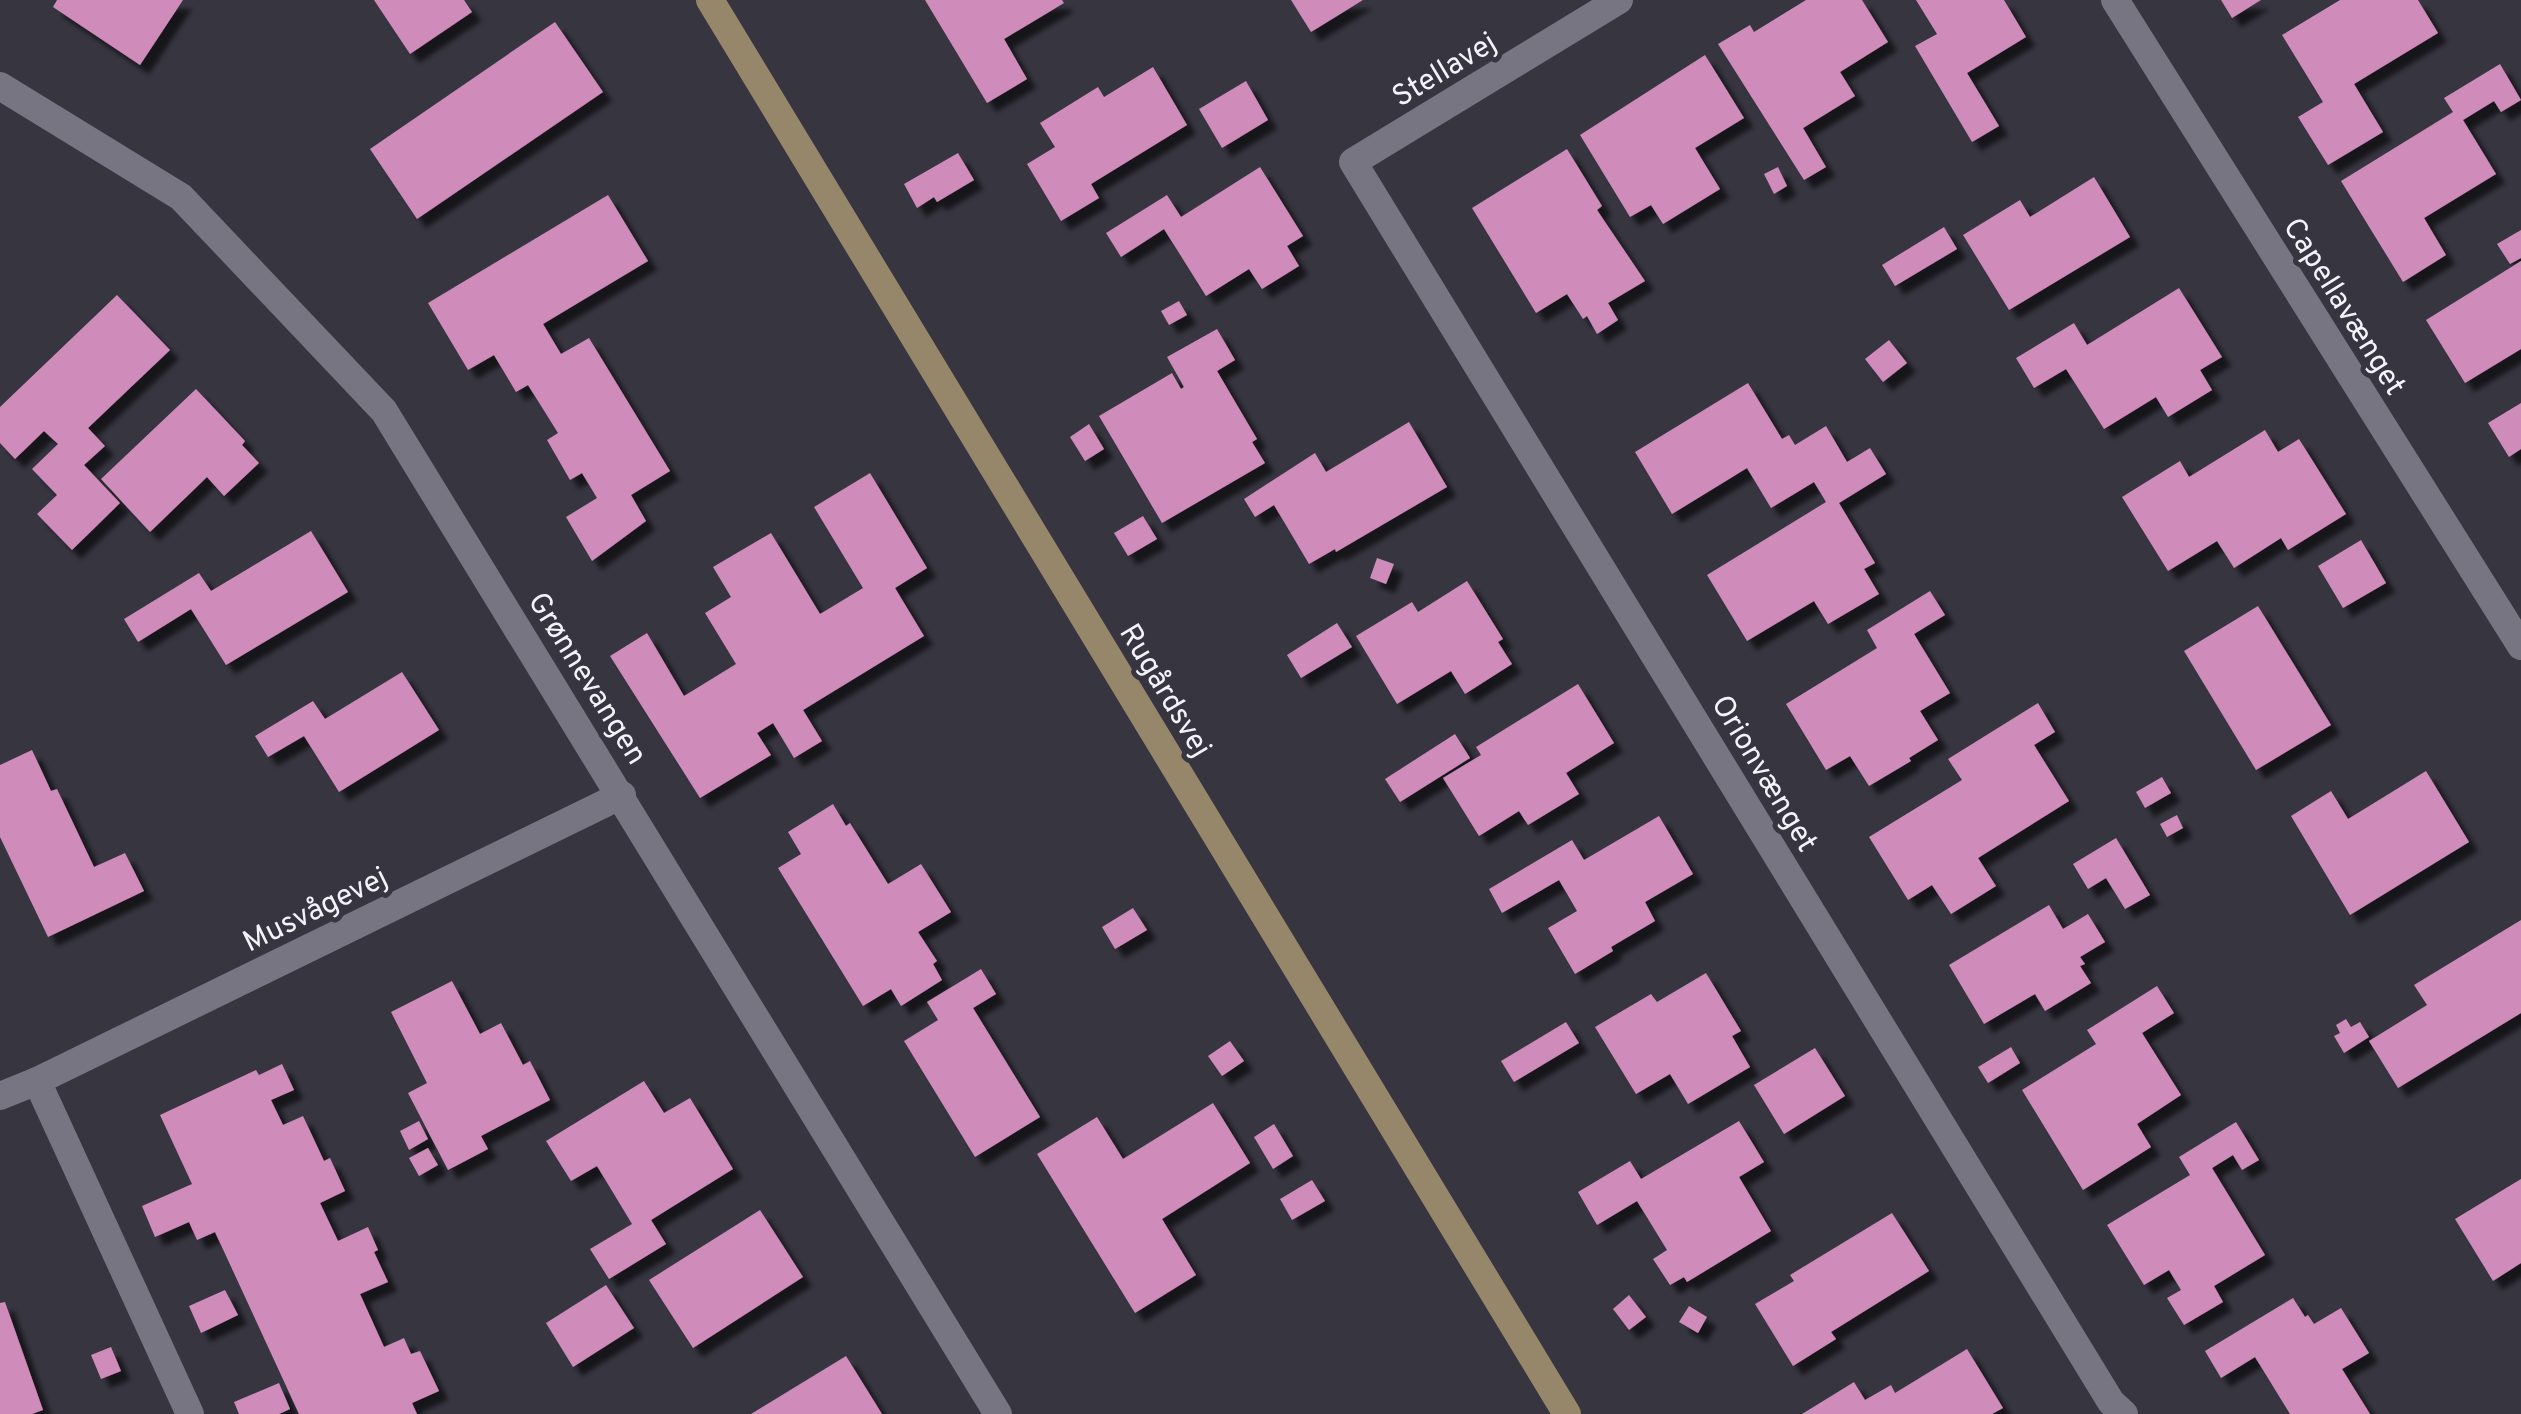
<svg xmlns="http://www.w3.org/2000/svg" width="2521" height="1414" viewBox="0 0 2521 1414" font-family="Overpass,sans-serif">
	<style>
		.building { fill: #cf8bb9; filter: url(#shadow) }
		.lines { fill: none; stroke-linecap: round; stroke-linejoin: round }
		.minor { stroke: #777582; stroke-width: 28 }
		.secondary { stroke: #96876b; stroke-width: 28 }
		.labels { text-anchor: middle; stroke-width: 10; stroke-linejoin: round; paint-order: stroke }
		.street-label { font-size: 30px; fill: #f4f3fa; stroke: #373540 }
	</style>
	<defs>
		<filter id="shadow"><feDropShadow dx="9" dy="9" stdDeviation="2.5" flood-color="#0009"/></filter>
	</defs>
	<rect width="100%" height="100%" fill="#373540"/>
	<g class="building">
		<polygon points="57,0 183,0 140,65 53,7"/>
		<polygon points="374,0 464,0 472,12 410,54"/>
		<polygon points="925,0 1062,0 1064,3 1004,39 1027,79 987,103"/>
		<polygon points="1291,0 1363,0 1311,32"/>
		<polygon points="1806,0 1862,0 1888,42 1840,72 1855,96 1803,128 1826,167 1804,180 1718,44 1750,25 1754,32"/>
		<polygon points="1916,0 2004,0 2026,37 1967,73 1999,126 1972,142 1915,46 1937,34"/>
		<polygon points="2221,0 2261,0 2232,18"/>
		<polygon points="2340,0 2418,0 2438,33 2354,84 2383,132 2328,165 2298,117 2323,102 2282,35"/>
		<polygon points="555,22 603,92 417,219 370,149"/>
		<polygon points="1705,55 1744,118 1695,148 1720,189 1663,224 1651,205 1630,217 1580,135"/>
		<polygon points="2500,64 2521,100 2501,112 2494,101 2463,120 2496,174 2424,218 2446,255 2403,282 2341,181 2453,112 2444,98"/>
		<polygon points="1153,67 1187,125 1091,184 1099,198 1061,221 1027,164 1055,147 1040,123 1098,87 1104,97"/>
		<polygon points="1246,81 1268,120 1222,148 1199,109"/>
		<polygon points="1567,149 1602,206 1597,210 1645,281 1608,303 1618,320 1597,334 1587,316 1583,319 1567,294 1536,313 1472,208"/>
		<polygon points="958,153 974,180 937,202 934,197 917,208 904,184"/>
		<polygon points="1260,167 1303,236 1287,246 1299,266 1262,289 1249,269 1206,296 1164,229 1121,257 1106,233 1167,195 1181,217"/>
		<polygon points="1778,167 1787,186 1774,194 1764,174"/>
		<polygon points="2094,177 2130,237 2009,310 1963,235 2020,200 2030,217"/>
		<polygon points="608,195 648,261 543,324 561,354 589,338 670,471 631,495 646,521 592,561 566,517 597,498 582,473 570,480 547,440 558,433 528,385 516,392 494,355 468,370 428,303"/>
		<polygon points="1944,227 1957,249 1895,286 1882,265"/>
		<polygon points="2521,230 2521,258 2510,264 2497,244"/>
		<polygon points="2521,261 2521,349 2465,383 2426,320"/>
		<polygon points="2179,288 2222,357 2200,370 2212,390 2168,417 2156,397 2104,429 2066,369 2034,388 2016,358 2074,323 2087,345"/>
		<polygon points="117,295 170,350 88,428 105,446 84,465 120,503 72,550 37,514 57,495 32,469 58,444 44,431 15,459 0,443 0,407"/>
		<polygon points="1179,301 1187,315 1169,325 1161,311"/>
		<polygon points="1217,329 1235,360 1217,371 1257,439 1252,442 1265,463 1162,523 1099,416 1172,373 1181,389 1184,387 1167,357"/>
		<polygon points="1889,340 1907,363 1883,382 1865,359"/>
		<polygon points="1748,383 1782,439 1789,435 1795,445 1826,426 1847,462 1870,448 1886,474 1839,503 1875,563 1864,569 1879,594 1828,624 1814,601 1747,641 1707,575 1826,502 1814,482 1771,508 1747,468 1672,514 1635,452"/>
		<polygon points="196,389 245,441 242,445 259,463 224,496 207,477 150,532 101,479"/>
		<polygon points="2521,403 2521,449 2509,457 2488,423"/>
		<polygon points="1409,422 1447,487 1336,552 1335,549 1309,564 1274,505 1255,517 1244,499 1315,453 1326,472"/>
		<polygon points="1089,424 1104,449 1085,461 1070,437"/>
		<polygon points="2265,430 2278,452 2299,439 2346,514 2288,550 2281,538 2234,568 2217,541 2168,571 2122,497 2180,461 2189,477"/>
		<polygon points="870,473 927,568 895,588 924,636 803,710 822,741 794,758 773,723 757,733 771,755 700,798 610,656 647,633 684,696 736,664 705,613 731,597 713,567 771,533 820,614 863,588 814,507"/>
		<polygon points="1143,516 1157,539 1128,556 1114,533"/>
		<polygon points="311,531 348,592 226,665 191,609 138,642 124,619 199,573 211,591"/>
		<polygon points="2361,540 2386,583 2343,608 2318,566"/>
		<polygon points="1377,558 1394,564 1386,584 1370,578"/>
		<polygon points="1467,581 1503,639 1498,642 1512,664 1465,694 1451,671 1397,704 1356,636 1412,602 1418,612"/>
		<polygon points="1930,591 1945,615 1914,634 1950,693 1920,711 1938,740 1909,758 1911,761 1869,786 1850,756 1826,770 1786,704 1877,648 1867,630"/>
		<polygon points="2258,606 2331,725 2256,770 2184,651"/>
		<polygon points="1337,623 1352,647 1301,678 1287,655"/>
		<polygon points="402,672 439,730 339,792 304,736 268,757 255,736 313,701 325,719"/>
		<polygon points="1578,684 1614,743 1566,773 1579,794 1528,825 1519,811 1479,836 1443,778 1481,755 1476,747"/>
		<polygon points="2038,703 2055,732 2034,745 2069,801 1978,858 1996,886 1951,914 1932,885 1908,900 1869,837 1962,780 1948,759"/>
		<polygon points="1455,734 1470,758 1400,802 1385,779"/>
		<polygon points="32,750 51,791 57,789 94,867 125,853 144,891 48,937 0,837 0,765"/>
		<polygon points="2426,771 2469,842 2350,915 2291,816 2331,791 2348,819"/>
		<polygon points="2162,777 2171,793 2145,808 2136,792"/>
		<polygon points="833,804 846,826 850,823 888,884 921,864 951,912 918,932 937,961 933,964 942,980 901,1006 891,989 863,1006 778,868 801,854 788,832"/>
		<polygon points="2177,815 2183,828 2167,837 2160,824"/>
		<polygon points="1659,816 1693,874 1645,902 1655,921 1611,947 1613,951 1575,974 1548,928 1577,911 1559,880 1502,913 1489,889 1572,840 1584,860"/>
		<polygon points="2116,838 2150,895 2125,909 2106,878 2088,889 2073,864"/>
		<polygon points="2049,905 2063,929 2088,914 2105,942 2080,957 2085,964 2080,966 2091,983 2045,1011 2035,994 1984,1024 1949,965"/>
		<polygon points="1133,908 1147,930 1115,949 1102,927"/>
		<polygon points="2521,920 2521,1013 2398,1088 2369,1041 2427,1005 2414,985"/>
		<polygon points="981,969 996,994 973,1008 1040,1117 975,1157 904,1041 938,1020 927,1002"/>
		<polygon points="1706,973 1741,1031 1732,1036 1750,1067 1688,1104 1670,1074 1636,1094 1595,1027 1651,994 1657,1002"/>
		<polygon points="452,981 480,1034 501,1023 523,1065 530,1061 550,1100 481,1136 488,1149 448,1170 408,1093 427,1083 391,1012"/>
		<polygon points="2157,986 2174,1013 2142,1033 2181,1095 2137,1124 2151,1147 2083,1190 2022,1090 2096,1044 2087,1030"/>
		<polygon points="2346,1019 2351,1027 2360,1022 2369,1037 2344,1053 2334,1036 2340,1033 2336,1025"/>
		<polygon points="1566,1022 1579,1043 1514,1082 1501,1061"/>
		<polygon points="1230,1041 1244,1061 1222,1076 1208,1056"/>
		<polygon points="2011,1047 2020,1063 1988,1083 1978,1067"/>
		<polygon points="1815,1048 1845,1096 1784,1134 1754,1085"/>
		<polygon points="282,1064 294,1090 271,1100 283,1125 303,1116 324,1161 330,1158 345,1191 320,1203 338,1241 368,1227 378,1250 374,1252 388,1282 360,1294 384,1347 404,1338 411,1354 420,1351 439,1391 412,1403 417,1414 299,1414 215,1232 197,1240 189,1222 155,1237 142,1206 192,1184 160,1115 256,1070 259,1075"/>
		<polygon points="644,1081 664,1113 690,1098 733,1169 651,1220 666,1244 609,1279 590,1249 632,1224 597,1166 571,1181 546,1141"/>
		<polygon points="1213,1103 1250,1163 1162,1219 1196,1275 1135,1313 1037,1154 1097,1117 1123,1159"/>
		<polygon points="419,1121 428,1139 409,1150 400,1131"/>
		<polygon points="1739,1121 1764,1162 1739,1177 1771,1231 1687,1282 1684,1277 1670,1285 1653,1259 1667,1250 1637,1201 1597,1225 1578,1192 1630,1161 1641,1179"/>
		<polygon points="2236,1122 2259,1160 2242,1170 2233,1155 2212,1168 2265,1255 2214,1286 2223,1302 2184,1325 2167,1298 2181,1290 2169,1270 2144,1285 2107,1225 2190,1175 2179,1157"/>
		<polygon points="1274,1124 1293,1156 1273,1169 1254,1137"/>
		<polygon points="428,1148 438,1165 419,1176 409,1158"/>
		<polygon points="2521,1179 2521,1263 2493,1281 2455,1219"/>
		<polygon points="1312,1180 1325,1201 1292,1220 1280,1199"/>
		<polygon points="760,1210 803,1277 693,1348 649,1280"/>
		<polygon points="1892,1213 1929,1271 1831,1332 1836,1339 1793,1366 1755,1304 1794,1281 1790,1275"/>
		<polygon points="606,1285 634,1328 573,1367 546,1323"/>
		<polygon points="225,1290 238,1315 201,1333 189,1306"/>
		<polygon points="1629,1295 1646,1317 1629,1330 1613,1309"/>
		<polygon points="2293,1298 2305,1317 2308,1315 2314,1324 2341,1308 2369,1353 2342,1369 2370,1414 2290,1414 2255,1357 2221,1378 2205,1351"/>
		<polygon points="5,1302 43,1410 32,1414 0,1414 0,1303"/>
		<polygon points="1689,1306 1707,1317 1698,1333 1679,1322"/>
		<polygon points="111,1347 121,1371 101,1379 91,1355"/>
		<polygon points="1967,1349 2003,1408 1992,1414 1802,1414 1854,1382 1865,1400 1891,1385 1895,1393"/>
		<polygon points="846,1356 882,1414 751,1414"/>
		<polygon points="279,1383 290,1409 279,1414 239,1414 234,1402"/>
	</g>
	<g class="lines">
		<g class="minor">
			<polyline points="1619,0 1353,162 2111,1402 2124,1414"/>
			<polyline points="2115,0 2521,646"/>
			<polyline points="0,86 181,197 384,411 998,1414"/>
			<polyline points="37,1081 190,1414"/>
			<polyline points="0,1096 37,1081 622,795"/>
		</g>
		<polyline class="secondary" points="710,0 1567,1414"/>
	</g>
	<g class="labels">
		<g class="street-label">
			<text transform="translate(1444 69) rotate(-31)" y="10">Stellavej</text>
			<text transform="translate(2345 306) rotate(58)" y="10">Capellavænget</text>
			<text transform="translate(588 678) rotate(58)" y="10">Grønnevangen</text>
			<text transform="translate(1166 690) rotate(59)" y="10">Rugårdsvej</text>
			<text transform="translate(1765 773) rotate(59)" y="10">Orionvænget</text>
			<text transform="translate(315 909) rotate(-26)" y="10">Musvågevej</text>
		</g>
	</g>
</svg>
